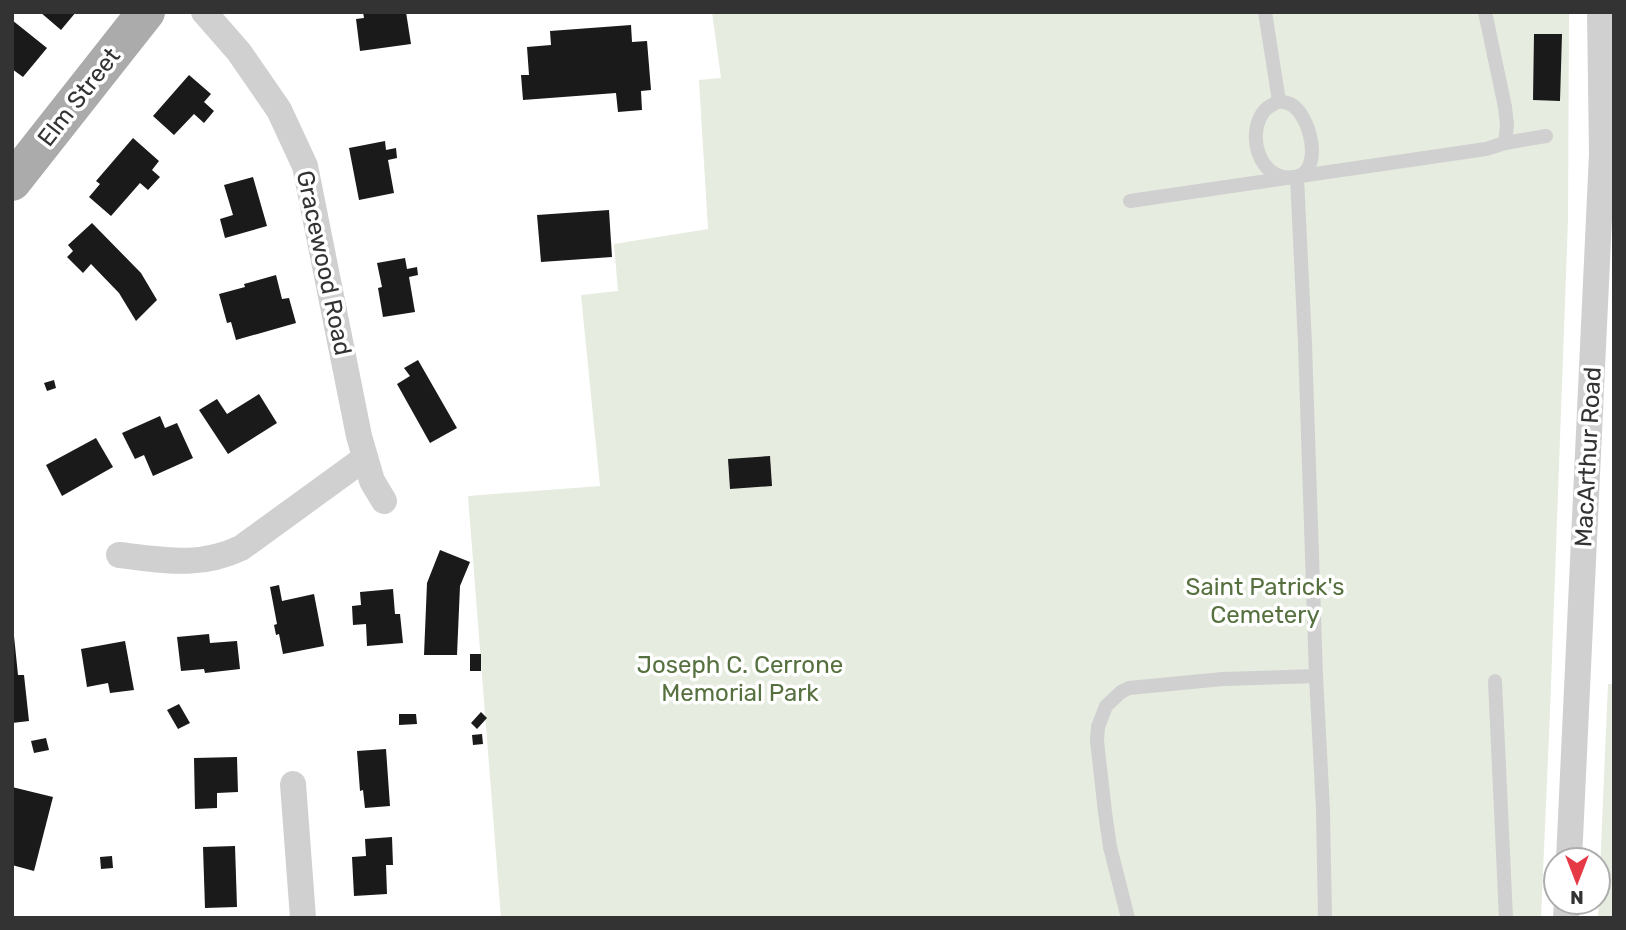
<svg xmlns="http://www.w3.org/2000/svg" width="1626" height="930" viewBox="0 0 1626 930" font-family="Rubik,sans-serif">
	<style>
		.green { fill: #e6ecdf }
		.building { fill: #1a1a1a }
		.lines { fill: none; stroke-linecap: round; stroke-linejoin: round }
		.lane { stroke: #d0d0d0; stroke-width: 14 }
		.street { stroke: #d0d0d0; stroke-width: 26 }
		.primary { stroke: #ababab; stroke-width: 38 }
		.labels { text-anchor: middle; stroke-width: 7; stroke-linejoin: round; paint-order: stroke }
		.street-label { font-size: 24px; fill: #333; stroke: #fff }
		.park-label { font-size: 24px; fill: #56703f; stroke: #fff }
	</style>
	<rect width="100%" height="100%" fill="#fff"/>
	<g class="green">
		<polygon points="712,12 1569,12 1568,220 1550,712 1541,918 501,918 468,496 600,486 581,295 618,291 614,244 708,229 699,80 721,78"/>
		<polygon points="1608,684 1614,684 1614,918 1598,918"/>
	</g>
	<g class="building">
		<polygon points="40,12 76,12 61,30"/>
		<polygon points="363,12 406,12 411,44 360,51 356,19 364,18"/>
		<polygon points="12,20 47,48 23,77 12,69"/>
		<polygon points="631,25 632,42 647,41 651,90 641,91 642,110 618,112 616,93 523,100 521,75 529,75 527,47 551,45 550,31"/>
		<polygon points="1534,34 1562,34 1560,101 1533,100"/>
		<polygon points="189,75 211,94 204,102 214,111 204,123 194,114 174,135 153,116"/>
		<polygon points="133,138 159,161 152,170 160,177 148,190 140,183 111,216 89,197 100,184 96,181"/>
		<polygon points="385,141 386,150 396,148 397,158 388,160 394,193 359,200 349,148"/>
		<polygon points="253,177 267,226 225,238 220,219 233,215 224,185"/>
		<polygon points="609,210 612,257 541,262 537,215"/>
		<polygon points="92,223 141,273 157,300 136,321 119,293 91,264 83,273 67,257 73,251 68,245"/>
		<polygon points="405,258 407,269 417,267 418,275 409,277 415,312 383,317 378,288 382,287 377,263"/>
		<polygon points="276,275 282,299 289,298 296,323 236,340 231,322 227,323 219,294 245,287 244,284"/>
		<polygon points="418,360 457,428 430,443 397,384 410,376 404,368"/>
		<polygon points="54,380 56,388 47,391 44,383"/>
		<polygon points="259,394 277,423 228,454 199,410 217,399 227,414"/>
		<polygon points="160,416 165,428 177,423 193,458 153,476 144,455 135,459 122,433"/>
		<polygon points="96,438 113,467 62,496 46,465"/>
		<polygon points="770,456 772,486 730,489 728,459"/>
		<polygon points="440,550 470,562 460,586 457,655 424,655 427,583"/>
		<polygon points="279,585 282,601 314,594 324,646 283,654 279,634 276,635 274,625 277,624 270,587"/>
		<polygon points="393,589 395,614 400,614 403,643 367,646 366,624 353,625 352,606 361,605 360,592"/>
		<polygon points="209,634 210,643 237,641 240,669 205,673 204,669 181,671 177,637"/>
		<polygon points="12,636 14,636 18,675 24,675 29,721 12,723"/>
		<polygon points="125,641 134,690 110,693 108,683 87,687 81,649"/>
		<rect x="470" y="654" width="11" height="17"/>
		<polygon points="179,704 190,723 178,729 167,710"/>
		<polygon points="481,712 487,718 477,729 471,723"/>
		<polygon points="399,714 416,714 417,724 399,725"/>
		<polygon points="482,734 483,744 473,745 472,735"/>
		<polygon points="46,738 49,750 34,753 31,741"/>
		<polygon points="386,749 390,806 365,808 363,790 360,791 357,751"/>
		<polygon points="237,757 238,792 217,793 217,808 195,809 194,758"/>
		<polygon points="12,787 53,797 34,871 12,865"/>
		<polygon points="392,837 393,865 386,865 387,894 354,896 352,857 366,856 365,839"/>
		<polygon points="235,846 237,907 205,908 203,847"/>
		<polygon points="112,856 113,868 101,869 100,857"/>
	</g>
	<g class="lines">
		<g class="lane">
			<polyline points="1265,12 1279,101"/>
			<path d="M1279,101C1282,102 1286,102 1290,104C1310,113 1325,172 1295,177C1259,183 1245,133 1265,110C1269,106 1274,104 1279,101Z"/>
			<polyline points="1505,143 1546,136"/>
			<polyline points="1297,177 1305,344 1316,676 1323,810 1325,918"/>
			<polyline points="1130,201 1486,149 1505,143 1507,125 1505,107 1485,12"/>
			<polyline points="1495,681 1506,918"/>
			<polyline points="1128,918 1110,847 1105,812 1097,741 1098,727 1106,706 1121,692 1129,688 1223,679 1316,676"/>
		</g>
		<g class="street">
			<polyline points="204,12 239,52 279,110 305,166 359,436 372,481 384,501"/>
			<path d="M119,555C164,560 199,568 241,548L365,458"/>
			<polyline points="293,784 303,918"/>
			<polyline points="1569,860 1602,154 1600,12"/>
			<polyline points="1566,918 1567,902"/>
		</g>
		<polyline class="primary" points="12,182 146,12"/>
	</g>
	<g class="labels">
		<g class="street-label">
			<text transform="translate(79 97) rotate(-52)" y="8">Elm Street</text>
			<text transform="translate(324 263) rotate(78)" y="8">Gracewood Road</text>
			<text transform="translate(1588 457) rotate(-87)" y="8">MacArthur Road</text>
		</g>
		<g class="park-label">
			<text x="1265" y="595">Saint Patrick's<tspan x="1265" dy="28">Cemetery</tspan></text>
			<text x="740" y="673">Joseph C. Cerrone<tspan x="740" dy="28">Memorial Park</tspan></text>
		</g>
	</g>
	<rect width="1626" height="930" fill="none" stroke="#333333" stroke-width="28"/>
	<g transform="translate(1577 881) rotate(180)"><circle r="33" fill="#ffffff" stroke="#adadad" stroke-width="2"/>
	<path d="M0-5L12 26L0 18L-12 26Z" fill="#e63946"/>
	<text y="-10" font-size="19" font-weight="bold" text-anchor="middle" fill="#333333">N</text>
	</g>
</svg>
